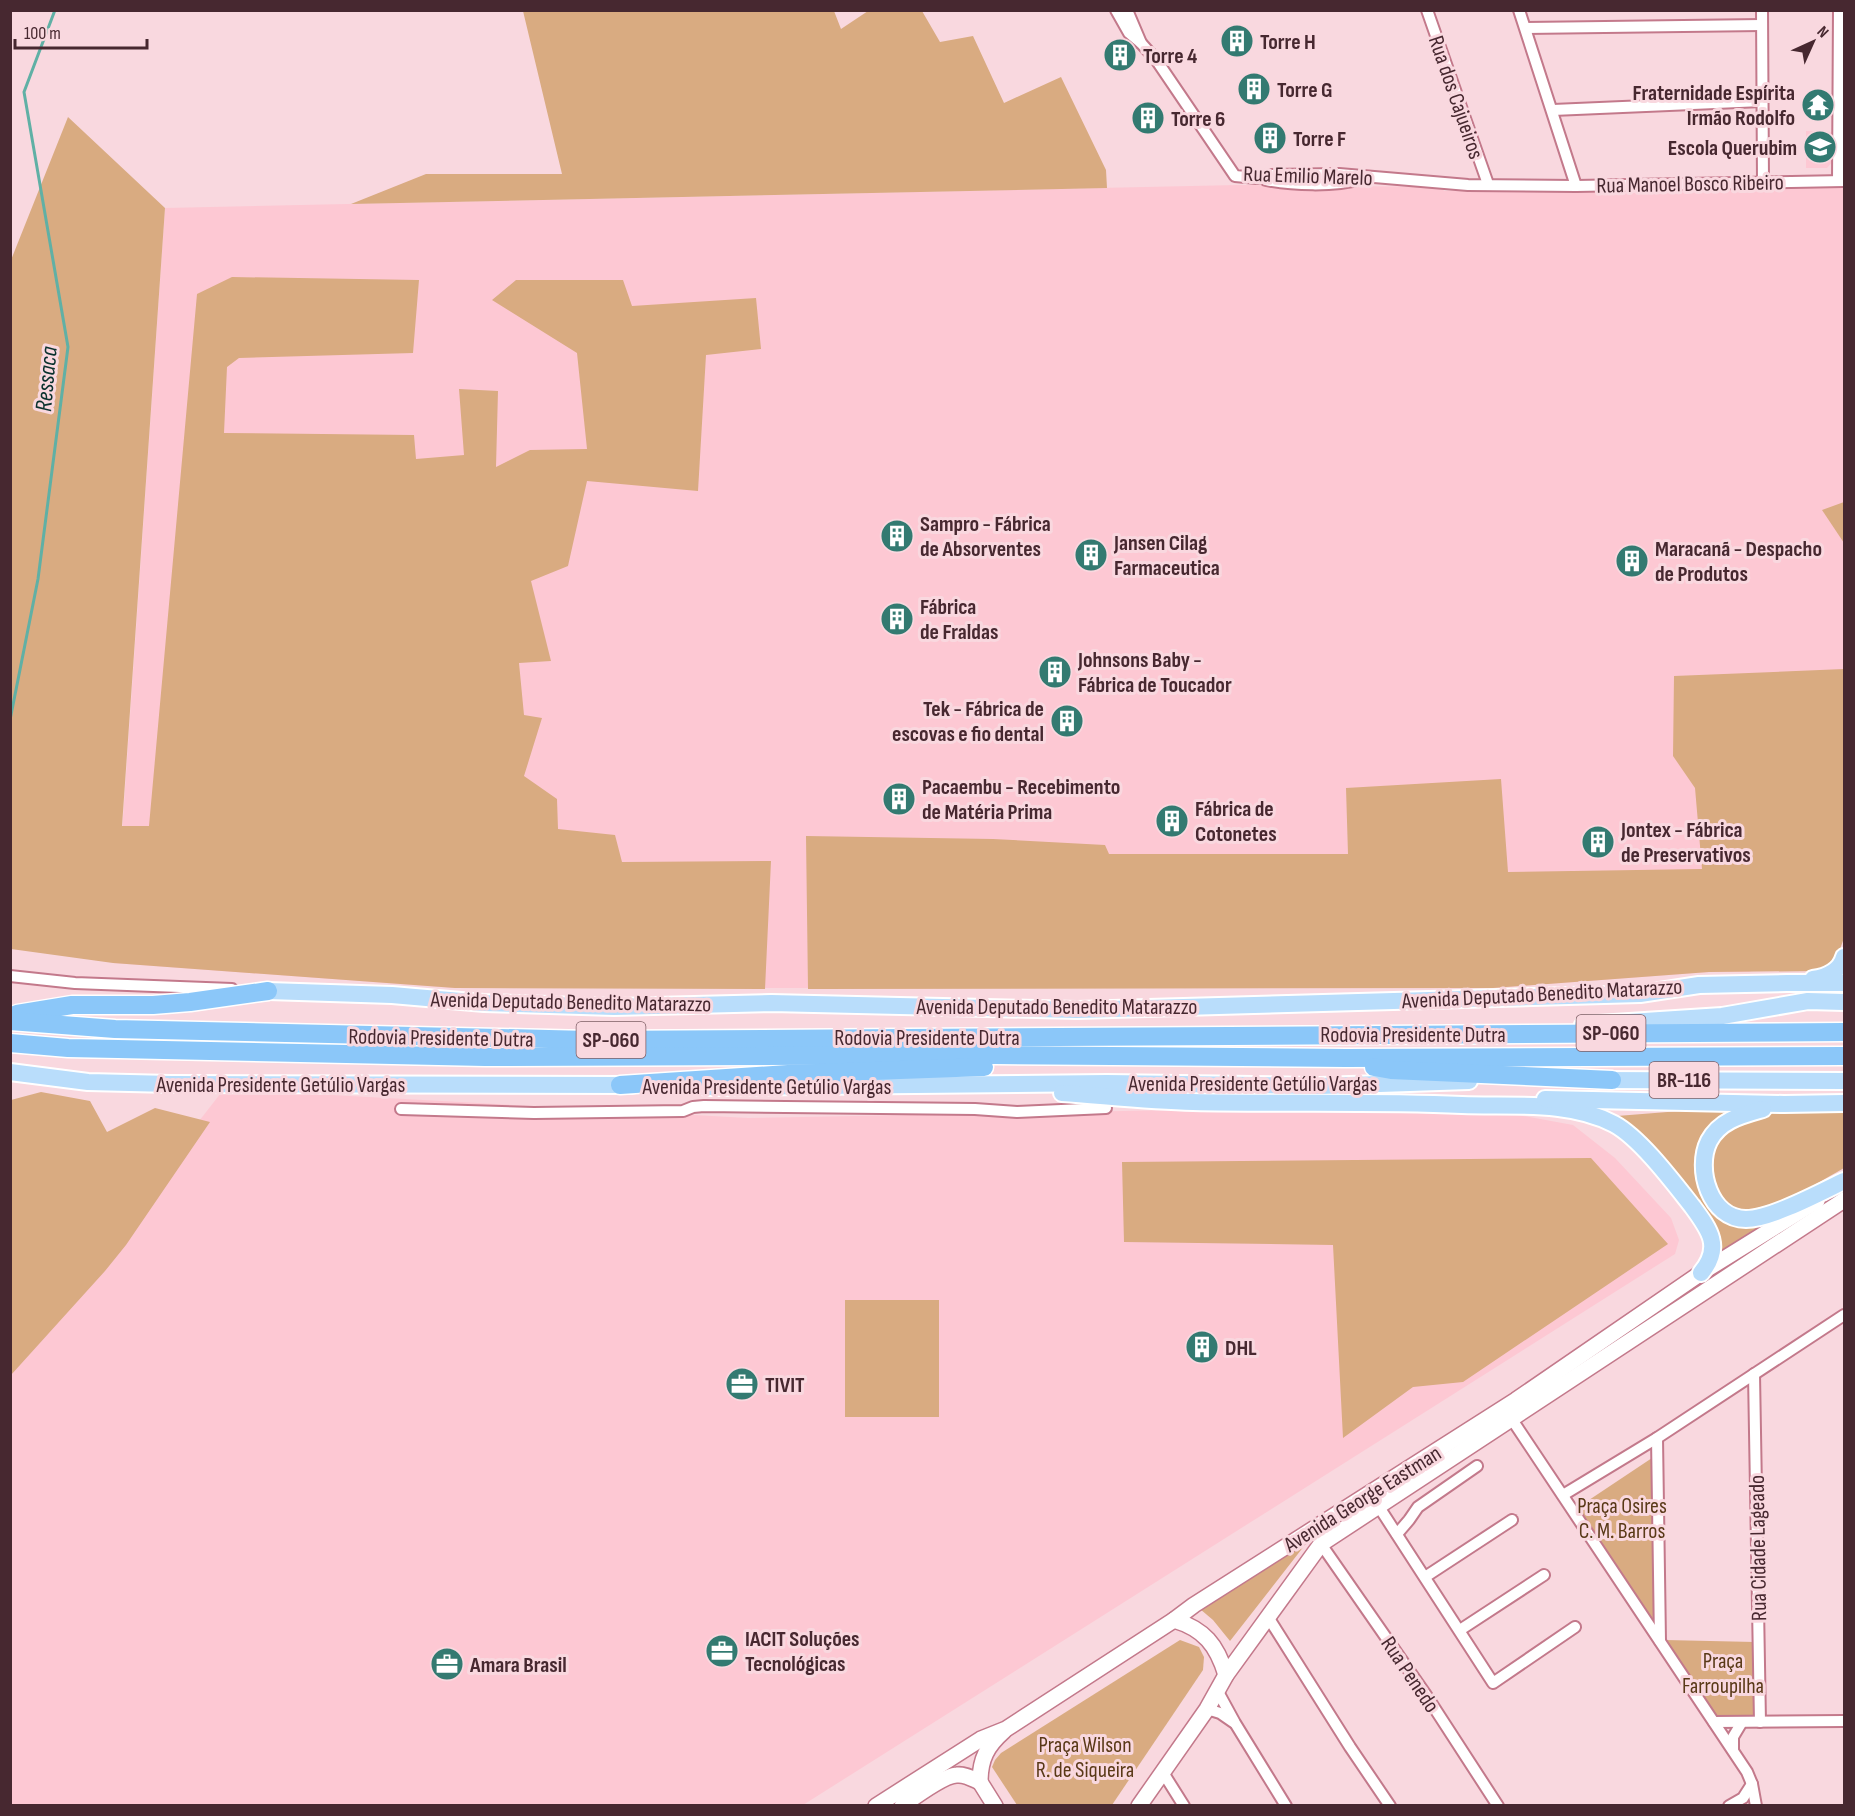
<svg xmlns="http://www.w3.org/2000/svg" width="1855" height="1816" viewBox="0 0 1855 1816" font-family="'Sofia Sans Condensed',sans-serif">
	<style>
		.built { fill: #fdc8d3 }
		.green { fill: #d9ab81 }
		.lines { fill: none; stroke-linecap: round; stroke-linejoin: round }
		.stream { stroke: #60b0a5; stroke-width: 3 }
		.street-casing { stroke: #c3798b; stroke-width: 14 }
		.secondary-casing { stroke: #c3798b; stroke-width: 18 }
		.primary-casing { stroke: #fff; stroke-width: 20 }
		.highway-casing { stroke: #fff; stroke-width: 21 }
		.street { stroke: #fff; stroke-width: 10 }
		.secondary { stroke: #fff; stroke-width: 15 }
		.primary { stroke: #b9ddfb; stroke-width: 16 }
		.highway { stroke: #8bc7f9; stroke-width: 18 }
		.labels { text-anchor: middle; stroke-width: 6; stroke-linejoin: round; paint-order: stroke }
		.shield { fill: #f9d8df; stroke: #7c5d64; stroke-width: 1.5 }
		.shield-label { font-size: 21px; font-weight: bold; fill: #472830 }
		.poi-label { font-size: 22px; font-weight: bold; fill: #472830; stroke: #f9d8df; text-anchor: start }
		.street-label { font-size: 22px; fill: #472830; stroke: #f9d8df }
		.park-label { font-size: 22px; fill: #593917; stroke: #f9d8df }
		.water-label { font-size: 24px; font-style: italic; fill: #0a322e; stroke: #f9d8df }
	</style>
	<rect width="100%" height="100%" fill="#f9d8df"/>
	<g class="built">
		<polygon points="1806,131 1834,132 1833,161 1827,168 1806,168"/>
		<polygon points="1238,185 1442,187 1444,191 1844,187 1844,938 1749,972 1709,972 1493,988 455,988 113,963 165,208"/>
		<polygon points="224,1089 748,1118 1335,1107 1485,1109 1573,1125 1615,1158 1671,1218 1679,1240 1675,1254 803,1805 11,1805 10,1364"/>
	</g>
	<g class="green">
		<polygon points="523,11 834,11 841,29 868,11 922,11 940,42 973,36 1004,103 1061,77 1106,170 1107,188 351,204 426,174 562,174"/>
		<polygon points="68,117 165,208 122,826 149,826 197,294 232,277 419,280 413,353 239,358 227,367 224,433 414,435 416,459 464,455 459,389 498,391 496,467 530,450 587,449 577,353 492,300 516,280 623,280 632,306 756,298 761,349 706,355 698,491 587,481 568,566 531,581 551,661 519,663 524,715 542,718 524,776 557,799 558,829 615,835 622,862 771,861 765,989 455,988 113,963 11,949 11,260"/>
		<polygon points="1844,502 1844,543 1822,510"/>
		<polygon points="1844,669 1844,938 1836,960 1822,971 1709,972 1493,988 808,989 806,836 993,839 1105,845 1109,854 1348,854 1346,788 1501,779 1508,872 1702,869 1695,788 1673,756 1674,676"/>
		<polygon points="41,1092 90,1101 107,1132 155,1108 210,1122 126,1245 105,1271 11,1375 11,1100"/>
		<polygon points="1743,1106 1697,1159 1730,1223 1769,1228 1721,1258 1718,1229 1617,1116"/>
		<path d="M1844,1108V1168C1810,1187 1772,1215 1731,1208L1712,1186L1711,1154L1723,1132L1757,1115L1778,1110Z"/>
		<polygon points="1591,1158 1668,1244 1463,1382 1413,1387 1343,1438 1333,1245 1124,1242 1122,1162"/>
		<rect x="845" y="1300" width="94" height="117"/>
		<polygon points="1655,1456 1655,1625 1577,1508"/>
		<polygon points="1308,1541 1230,1641 1213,1620 1200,1609"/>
		<polygon points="1180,1640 1199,1647 1204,1657 1203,1670 1112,1805 1017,1805 992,1767 995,1760 1001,1753"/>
		<polygon points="1665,1640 1755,1642 1755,1717 1717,1718"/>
	</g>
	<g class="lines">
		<polyline class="stream" points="10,720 38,579 68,347 24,92 55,10"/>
		<defs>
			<g id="street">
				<polyline points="1116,10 1129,33 1141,43"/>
				<polyline points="1127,10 1141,43 1157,61 1235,176 1257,178 1269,175 1339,174 1468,185 1576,186 1844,181"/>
				<polyline points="1427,10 1488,184"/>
				<polyline points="1519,10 1576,186"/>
				<polyline points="1762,10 1763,182"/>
				<polyline points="1526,28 1762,25"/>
				<polyline points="1553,110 1762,101"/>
				<path d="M1266,180C1291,185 1335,187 1360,179"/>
				<polyline points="1838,181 1839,10"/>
				<polyline points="10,976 75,983 232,989"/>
				<polyline points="401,1109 534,1113 683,1111 693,1107 704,1106 975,1109 1017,1112 1106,1108"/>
				<polyline points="1754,1374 1760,1722"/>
				<polyline points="1511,1418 1747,1772 1752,1784 1756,1806"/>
				<polyline points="1657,1438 1660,1641"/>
				<polyline points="1563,1495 1657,1438 1844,1315"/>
				<polyline points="1379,1507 1493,1683 1575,1627"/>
				<polyline points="1397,1534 1409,1520 1418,1507 1477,1466"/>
				<polyline points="1321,1544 1426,1695 1498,1806"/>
				<polyline points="1425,1577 1512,1520"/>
				<polyline points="1268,1617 1350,1747 1390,1806"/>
				<polyline points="1460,1630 1544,1575"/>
				<polyline points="1217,1690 1235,1723 1286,1806"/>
				<polyline points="1207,1709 1220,1713 1233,1722"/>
				<polyline points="1714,1722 1844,1721"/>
				<polyline points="1733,1750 1733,1737 1742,1722"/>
				<polyline points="1162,1771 1184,1806"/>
				<polyline points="1729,1806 1743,1798 1752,1784"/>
			</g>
			<g id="secondary">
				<path d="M1174,1620C1204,1629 1217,1645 1226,1675"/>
				<path d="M980,1782C980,1759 987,1746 1004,1731"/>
				<polyline points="980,1782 995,1806"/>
				<polyline points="876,1806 981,1739 1006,1729 1174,1620 1194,1605 1516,1400 1701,1273 1817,1201"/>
				<path d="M902,1806C913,1798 945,1775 957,1775C965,1774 973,1779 980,1782"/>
				<polyline points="1139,1806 1207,1709 1226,1675 1321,1544 1844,1200"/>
			</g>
			<g id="primary">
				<path d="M1813,979C1826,977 1840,972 1844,957"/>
				<polyline points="268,991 392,995 484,1003 614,1007 771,1003 1077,1010 1640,994 1699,985 1787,983 1844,983"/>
				<polyline points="1583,1025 1722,1016 1808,1001 1844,1002"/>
				<polyline points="10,1072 88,1082 171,1084 632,1085"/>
				<polyline points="1599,1080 1844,1081"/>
				<polyline points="706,1087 1107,1083 1320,1086 1469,1081"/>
				<path d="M1062,1093C1105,1096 1149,1101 1193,1102C1283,1104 1372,1101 1462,1105C1510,1107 1569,1100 1614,1124C1640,1138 1673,1182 1692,1206C1709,1229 1723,1247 1701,1273"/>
				<polyline points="1545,1099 1784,1104 1844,1103"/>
				<path d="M1763,1109C1742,1115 1720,1120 1709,1141C1695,1169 1710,1219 1746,1219C1771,1219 1821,1192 1844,1181"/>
			</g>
			<g id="highway">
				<polyline points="17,1014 72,1005 153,1005 190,1002 268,991"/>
				<polyline points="10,1021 115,1029 589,1040 1844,1032"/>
				<polyline points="10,1043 68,1048 118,1049 485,1057 996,1055 1346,1058 1844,1056"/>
				<polyline points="1374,1067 1391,1070 1612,1080"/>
				<polyline points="620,1085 788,1074 984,1067"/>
			</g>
		</defs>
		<use href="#street" class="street-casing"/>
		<use href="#secondary" class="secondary-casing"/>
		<use href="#primary" class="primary-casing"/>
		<use href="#highway" class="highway-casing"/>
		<use href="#street" class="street"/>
		<use href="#secondary" class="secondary"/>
		<use href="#primary" class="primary"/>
		<use href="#highway" class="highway"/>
	</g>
	<defs>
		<symbol id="building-disc" viewBox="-11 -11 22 22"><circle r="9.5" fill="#337a71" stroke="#f9d8df"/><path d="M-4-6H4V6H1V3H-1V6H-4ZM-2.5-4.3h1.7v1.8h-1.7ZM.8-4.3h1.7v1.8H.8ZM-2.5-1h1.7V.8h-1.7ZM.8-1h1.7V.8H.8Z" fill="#fff"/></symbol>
		<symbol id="temple-disc" viewBox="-11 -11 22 22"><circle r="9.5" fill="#337a71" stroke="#f9d8df"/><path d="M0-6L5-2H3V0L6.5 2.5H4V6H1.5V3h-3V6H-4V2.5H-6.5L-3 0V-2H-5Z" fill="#fff"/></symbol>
		<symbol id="school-disc" viewBox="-11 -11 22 22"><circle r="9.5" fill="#337a71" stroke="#f9d8df"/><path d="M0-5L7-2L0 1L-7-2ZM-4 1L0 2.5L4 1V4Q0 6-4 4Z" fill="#fff"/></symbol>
		<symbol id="office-disc" viewBox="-11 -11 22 22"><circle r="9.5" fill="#337a71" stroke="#f9d8df"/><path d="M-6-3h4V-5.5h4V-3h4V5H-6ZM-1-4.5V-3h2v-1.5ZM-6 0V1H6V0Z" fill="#fff"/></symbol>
	</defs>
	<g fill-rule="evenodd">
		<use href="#building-disc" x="1218" y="22" width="38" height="38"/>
		<use href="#building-disc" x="1101" y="36" width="38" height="38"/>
		<use href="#building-disc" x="1235" y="70" width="38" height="38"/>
		<use href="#temple-disc" x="1799" y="86" width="38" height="38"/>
		<use href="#building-disc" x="1129" y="99" width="38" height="38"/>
		<use href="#building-disc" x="1251" y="119" width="38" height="38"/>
		<use href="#school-disc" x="1801" y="128" width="38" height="38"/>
		<use href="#building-disc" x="878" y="517" width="38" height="38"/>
		<use href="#building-disc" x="1072" y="536" width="38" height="38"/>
		<use href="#building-disc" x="1613" y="542" width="38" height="38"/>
		<use href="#building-disc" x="878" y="600" width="38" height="38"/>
		<use href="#building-disc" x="1036" y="653" width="38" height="38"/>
		<use href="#building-disc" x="1048" y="702" width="38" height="38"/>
		<use href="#building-disc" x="880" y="780" width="38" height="38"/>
		<use href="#building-disc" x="1153" y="802" width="38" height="38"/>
		<use href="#building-disc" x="1579" y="823" width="38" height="38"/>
		<use href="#building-disc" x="1183" y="1328" width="38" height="38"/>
		<use href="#office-disc" x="723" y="1365" width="38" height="38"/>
		<use href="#office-disc" x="703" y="1632" width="38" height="38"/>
		<use href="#office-disc" x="428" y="1645" width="38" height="38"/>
	</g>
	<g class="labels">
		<g class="shield">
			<rect x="1576.5" y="1015" width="69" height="36" rx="4.5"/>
			<rect x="576.5" y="1022" width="69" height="36" rx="4.5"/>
			<rect x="1649.5" y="1062" width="69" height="36" rx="4.5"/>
		</g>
		<g class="shield-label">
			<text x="1611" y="1040">SP-060</text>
			<text x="611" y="1047">SP-060</text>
			<text x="1684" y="1087">BR-116</text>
		</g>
		<g class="poi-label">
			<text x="1260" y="49">Torre H</text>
			<text x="1143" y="63">Torre 4</text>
			<text x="1277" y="97">Torre G</text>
			<text x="1795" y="100" text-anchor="end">Fraternidade Espírita<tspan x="1795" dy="25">Irmão Rodolfo</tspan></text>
			<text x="1171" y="126">Torre 6</text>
			<text x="1293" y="146">Torre F</text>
			<text x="1797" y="155" text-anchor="end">Escola Querubim</text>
			<text x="920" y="531">Sampro - Fábrica<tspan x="920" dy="25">de Absorventes</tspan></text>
			<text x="1114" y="550">Jansen Cilag<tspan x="1114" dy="25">Farmaceutica</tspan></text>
			<text x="1655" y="556">Maracanã - Despacho<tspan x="1655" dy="25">de Produtos</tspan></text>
			<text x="920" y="614">Fábrica<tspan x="920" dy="25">de Fraldas</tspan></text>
			<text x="1078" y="667">Johnsons Baby -<tspan x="1078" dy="25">Fábrica de Toucador</tspan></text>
			<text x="1044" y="716" text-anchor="end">Tek - Fábrica de<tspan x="1044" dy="25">escovas e fio dental</tspan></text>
			<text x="922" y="794">Pacaembu - Recebimento<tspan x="922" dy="25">de Matéria Prima</tspan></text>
			<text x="1195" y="816">Fábrica de<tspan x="1195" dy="25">Cotonetes</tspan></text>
			<text x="1621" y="837">Jontex - Fábrica<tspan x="1621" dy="25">de Preservativos</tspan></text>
			<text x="1225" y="1355">DHL</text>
			<text x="765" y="1392">TIVIT</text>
			<text x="745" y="1646">IACIT Soluções<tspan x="745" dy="25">Tecnológicas</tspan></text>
			<text x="470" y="1672">Amara Brasil</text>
		</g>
		<g class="street-label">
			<text transform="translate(1457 97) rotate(71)" y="8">Rua dos Cajueiros</text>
			<text transform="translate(1308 175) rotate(2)" y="8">Rua Emilio Marelo</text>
			<text transform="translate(1690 183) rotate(-1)" y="8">Rua Manoel Bosco Ribeiro</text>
			<text transform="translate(1542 993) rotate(-3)" y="8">Avenida Deputado Benedito Matarazzo</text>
			<text transform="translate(571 1001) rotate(1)" y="8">Avenida Deputado Benedito Matarazzo</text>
			<text x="1057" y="1014">Avenida Deputado Benedito Matarazzo</text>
			<text x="1413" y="1042">Rodovia Presidente Dutra</text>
			<text transform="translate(441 1037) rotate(1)" y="8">Rodovia Presidente Dutra</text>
			<text x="927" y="1045">Rodovia Presidente Dutra</text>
			<text x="1253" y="1091">Avenida Presidente Getúlio Vargas</text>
			<text x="281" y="1092">Avenida Presidente Getúlio Vargas</text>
			<text x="767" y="1094">Avenida Presidente Getúlio Vargas</text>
			<text transform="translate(1362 1498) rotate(-32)" y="8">Avenida George Eastman</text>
			<text transform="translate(1757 1548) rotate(-91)" y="8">Rua Cidade Lageado</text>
			<text transform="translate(1411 1674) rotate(56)" y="8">Rua Penedo</text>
		</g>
		<g class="park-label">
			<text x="1622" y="1513">Praça Osires<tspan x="1622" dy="25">C. M. Barros</tspan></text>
			<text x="1723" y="1668">Praça<tspan x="1723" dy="25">Farroupilha</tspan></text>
			<text x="1085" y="1752">Praça Wilson<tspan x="1085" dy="25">R. de Siqueira</tspan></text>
		</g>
		<g class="water-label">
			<text transform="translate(46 379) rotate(-85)" y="8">Ressaca</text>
		</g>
	</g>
	<rect width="1855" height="1816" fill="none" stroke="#472830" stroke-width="24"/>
	<g transform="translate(1813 42) rotate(45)" stroke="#f9d8df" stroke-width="4.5" paint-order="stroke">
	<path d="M0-4.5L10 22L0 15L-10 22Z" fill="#472830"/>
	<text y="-9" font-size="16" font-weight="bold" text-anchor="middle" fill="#472830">N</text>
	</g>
	<path d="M15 39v9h132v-9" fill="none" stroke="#472830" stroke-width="3"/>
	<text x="24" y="39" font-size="18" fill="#472830" stroke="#f9d8df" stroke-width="4.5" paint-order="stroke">100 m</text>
</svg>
